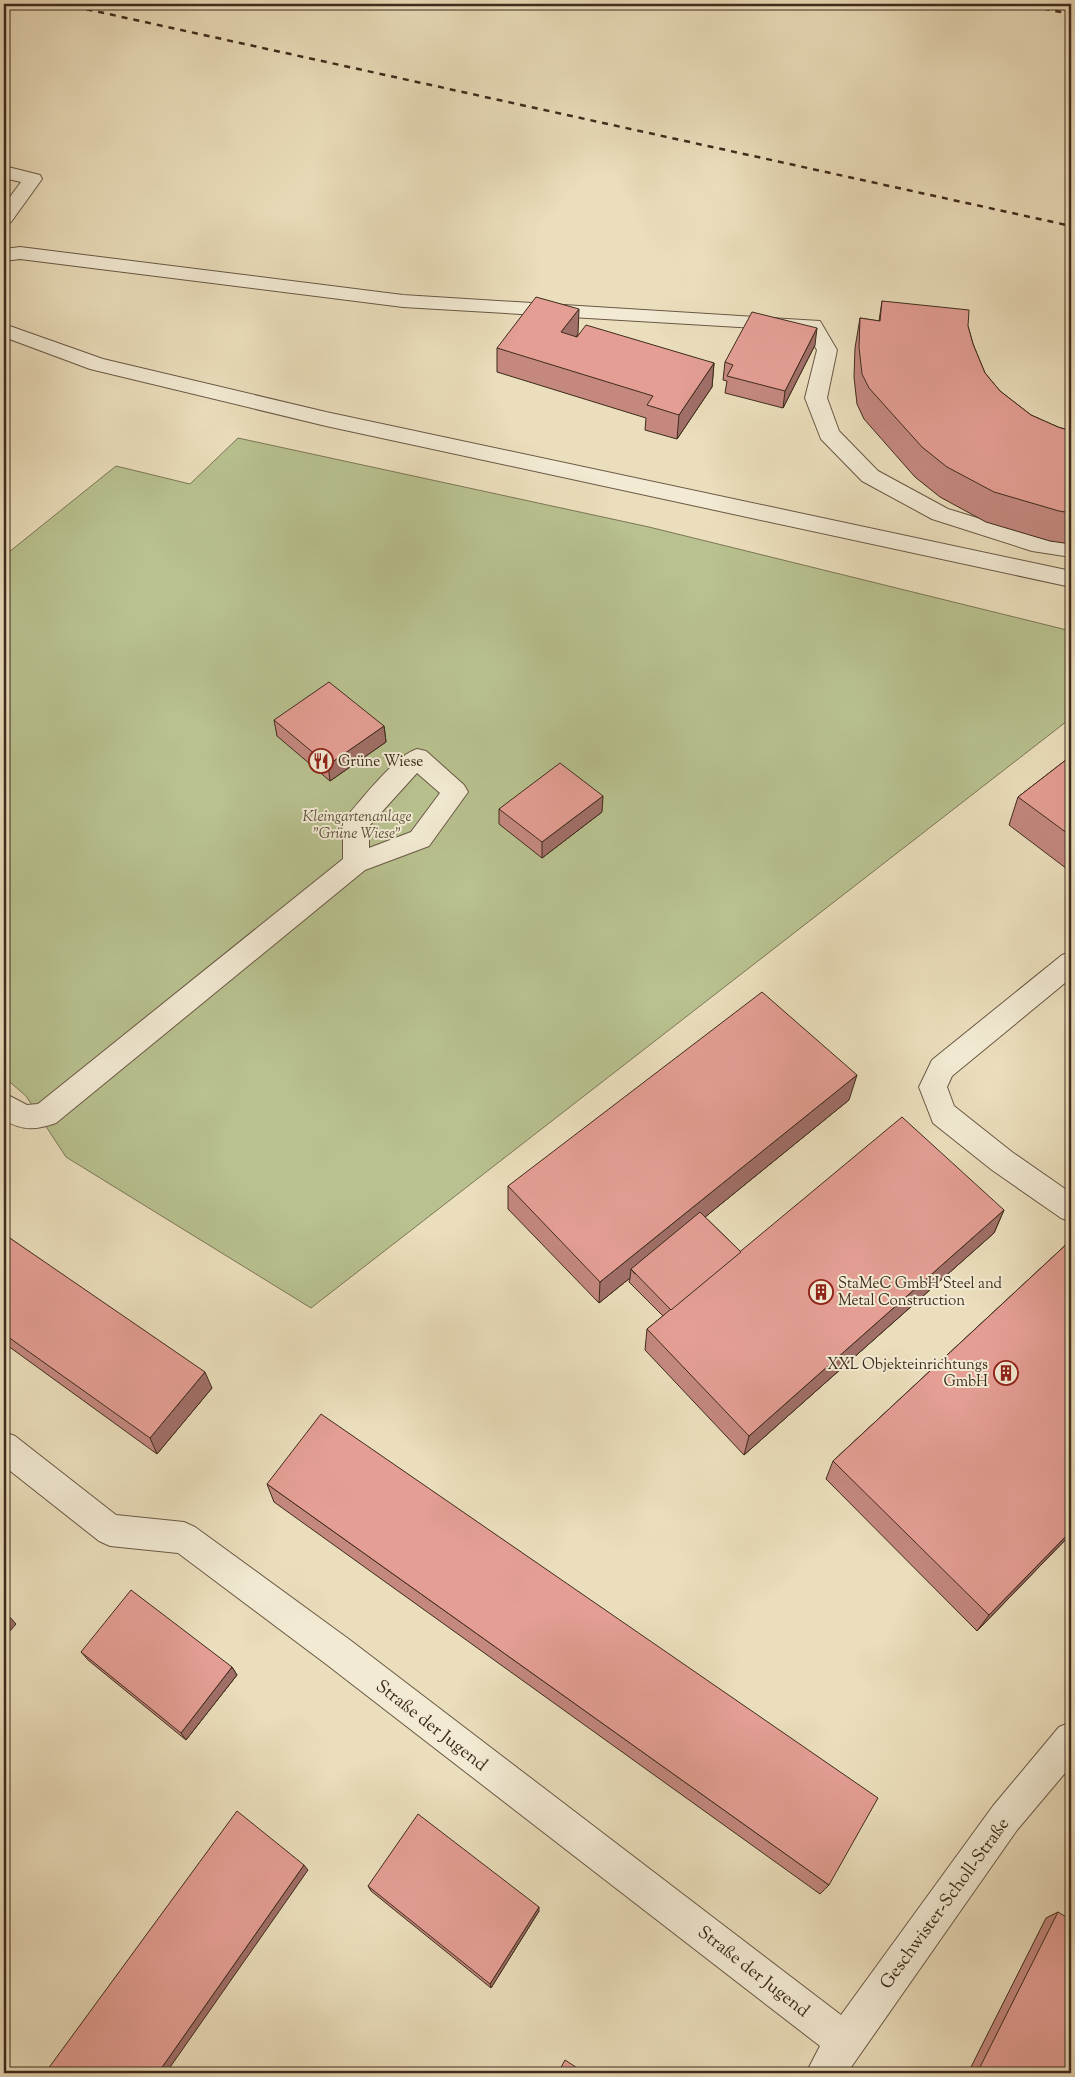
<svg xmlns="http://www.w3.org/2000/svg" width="1075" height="2077" viewBox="0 0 1075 2077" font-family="'Sorts Mill Goudy',serif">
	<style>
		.green { fill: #b8c18f; stroke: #7b7656 }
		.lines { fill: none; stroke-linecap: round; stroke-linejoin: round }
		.minor-casing { stroke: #695844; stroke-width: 2 }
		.minor { fill: #f2ead3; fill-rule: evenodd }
		.rail { stroke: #3e2b1c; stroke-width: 2.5; stroke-dasharray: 6 6; stroke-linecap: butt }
		.wall { fill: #c4887f; stroke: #3e2b1c }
		.shaded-wall { fill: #a06f68; stroke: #3e2b1c }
		.building { fill: #e49e94; stroke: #3e2b1c }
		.labels { text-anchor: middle; stroke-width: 4; stroke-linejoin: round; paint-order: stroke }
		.poi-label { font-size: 15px; fill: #3e2b1c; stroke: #f2ead3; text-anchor: start }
		.park-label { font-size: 15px; font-style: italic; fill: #5c5039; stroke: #f2ead3 }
		.near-street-label { font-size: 18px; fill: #3e2b1c; stroke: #f2ead3 }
	</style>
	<rect width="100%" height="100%" fill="#ebdebc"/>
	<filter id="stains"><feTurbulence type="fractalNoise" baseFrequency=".004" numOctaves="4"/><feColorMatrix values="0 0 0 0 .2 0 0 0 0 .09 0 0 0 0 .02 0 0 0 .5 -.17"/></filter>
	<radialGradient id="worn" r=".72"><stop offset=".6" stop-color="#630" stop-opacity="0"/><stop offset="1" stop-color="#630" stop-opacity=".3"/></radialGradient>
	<polygon class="green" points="238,438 649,527 1071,631 1071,718 311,1308 66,1157 26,1096 4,1077 4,556 116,466 190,484"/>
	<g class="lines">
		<defs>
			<g id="minor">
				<polygon points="4,166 40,175 42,179 11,222 4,224 4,205 21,182 4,178"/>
				<polygon points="20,247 403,295 820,321 837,350 827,398 839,431 878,471 948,509 1033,535 1071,541 1071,557 1032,551 932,519 862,481 821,439 805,398 817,350 806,331 403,307 20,259 4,261 4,249"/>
				<polygon points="4,324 103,359 326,412 1071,571 1071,587 326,426 90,369 4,337"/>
				<path d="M417,749L426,751L464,785L468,792L429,846L365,870L56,1123C36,1130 23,1131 4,1120V1093L27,1105L38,1104L343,859V823L347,816C363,798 395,756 417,749ZM417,773L440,793L411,832L369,848V826Z"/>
				<polygon points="1071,952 1071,978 952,1076 947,1087 954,1106 1012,1152 1071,1193 1071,1222 1061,1218 992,1170 933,1123 919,1087 932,1060 1062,955"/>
				<polygon points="4,1432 15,1436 116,1515 184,1522 195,1527 350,1640 841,2015 993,1806 1059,1727 1071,1722 1071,1766 1017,1830 847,2073 806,2073 820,2046 326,1664 178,1553 110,1546 99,1541 4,1466"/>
			</g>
		</defs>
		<use href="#minor" class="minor-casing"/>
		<use href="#minor" class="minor"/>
		<g class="rail">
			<polyline points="63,4 1071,226"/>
			<polyline points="1020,4 1071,14"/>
		</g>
	</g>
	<g class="wall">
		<polygon points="882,301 968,326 973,344 985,373 1000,391 1031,415 1058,427 1071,431 1071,544 1050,541 986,522 940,497 915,477 864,419 857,404 854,377 855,348 860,318 879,321"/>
		<polygon points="578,334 576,337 714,363 712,387 677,439 645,430 646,418 497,372 497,348"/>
		<polygon points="815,345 783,408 725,393 727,381 723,380 725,362"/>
		<polygon points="274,720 384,726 386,742 330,781 277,736"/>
		<polygon points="1071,756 1071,872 1009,825 1018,797"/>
		<polygon points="499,809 602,812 542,858 499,824"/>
		<polygon points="849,1100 705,1217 741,1252 1004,1210 994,1233 744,1455 645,1350 647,1329 663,1316 629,1282 630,1278 599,1303 508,1209 508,1186"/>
		<polygon points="4,1234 212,1388 157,1454 4,1343"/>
		<polygon points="1071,1240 1071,1534 977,1631 826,1479 833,1461"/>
		<polygon points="267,1484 829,1885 820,1894 274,1502"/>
		<polygon points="81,1652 232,1667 237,1675 186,1740 88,1660"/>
		<polygon points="368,1886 539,1911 491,1988 371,1891"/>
		<polygon points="1058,1912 1071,2073 968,2073 1046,1918"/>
	</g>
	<g class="shaded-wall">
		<polygon points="579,309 578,334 561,357 561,332"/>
		<polygon points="817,328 815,345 783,408 785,391"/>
		<polygon points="714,363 712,387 677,439 679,415"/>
		<polygon points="384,726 386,742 330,781 328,765"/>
		<polygon points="603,796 602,812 542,858 542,842"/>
		<polygon points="857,1075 849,1100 635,1274 631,1269 630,1278 599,1303 600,1282"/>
		<polygon points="1004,1210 994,1233 744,1455 749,1436"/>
		<polygon points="205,1372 212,1388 157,1454 150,1438"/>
		<polygon points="1071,1531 1071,1534 977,1631 989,1615"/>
		<polygon points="8,1615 16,1624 4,1638 4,1620"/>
		<polygon points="232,1667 237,1675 186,1740 181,1733"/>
		<polygon points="304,1865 308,1870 166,2073 158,2073"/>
		<polygon points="539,1907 539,1911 491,1988 490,1984"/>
	</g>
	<g class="building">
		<polygon points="536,297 579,309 561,332 577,337 586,325 714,363 679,415 647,405 653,396 497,348"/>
		<polygon points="882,301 969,310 968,326 973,344 985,373 1000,391 1031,415 1058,427 1071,431 1071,513 1059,511 994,492 947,467 922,447 869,388 862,374 859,347 860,318 880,321"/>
		<polygon points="752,312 817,328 785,391 727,376 733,365 725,362"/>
		<polygon points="329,682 384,726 328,765 274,720"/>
		<polygon points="1071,756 1071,836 1018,797"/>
		<polygon points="560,763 603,796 542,842 499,809"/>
		<polygon points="762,992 857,1075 600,1282 508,1186"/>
		<polygon points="902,1117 1004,1210 749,1436 647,1329"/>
		<polygon points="700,1212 741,1252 671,1310 631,1269"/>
		<polygon points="4,1234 205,1372 150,1438 4,1334"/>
		<polygon points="1071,1240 1071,1531 989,1615 833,1461"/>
		<polygon points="321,1414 878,1798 829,1885 267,1484"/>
		<polygon points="131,1590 232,1667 181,1733 81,1652"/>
		<polygon points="4,1612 8,1615 4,1620"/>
		<polygon points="237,1811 304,1865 158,2073 45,2073"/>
		<polygon points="418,1814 539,1907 490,1984 368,1886"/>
		<polygon points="1058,1912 1071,1920 1071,2073 977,2073"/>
		<polygon points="565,2060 585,2073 558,2073"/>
	</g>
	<defs>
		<symbol id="restaurant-ring" viewBox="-11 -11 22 22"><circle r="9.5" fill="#f2ead3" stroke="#8f2418" stroke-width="1.5"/><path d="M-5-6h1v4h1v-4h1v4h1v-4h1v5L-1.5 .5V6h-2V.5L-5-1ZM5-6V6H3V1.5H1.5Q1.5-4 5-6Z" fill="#8f2418"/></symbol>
		<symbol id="building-ring" viewBox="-11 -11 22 22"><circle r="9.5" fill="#f2ead3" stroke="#8f2418" stroke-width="1.5"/><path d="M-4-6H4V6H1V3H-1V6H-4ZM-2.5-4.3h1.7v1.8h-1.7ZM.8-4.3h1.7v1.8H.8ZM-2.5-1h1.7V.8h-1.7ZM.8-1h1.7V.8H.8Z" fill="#8f2418"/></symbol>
	</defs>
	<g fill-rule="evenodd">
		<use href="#restaurant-ring" x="307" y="747" width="28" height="28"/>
		<use href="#building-ring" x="807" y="1278" width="28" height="28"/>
		<use href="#building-ring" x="992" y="1359" width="28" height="28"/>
	</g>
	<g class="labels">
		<g class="poi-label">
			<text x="338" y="766">Grüne Wiese</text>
			<text x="838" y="1288">StaMeC GmbH Steel and<tspan x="838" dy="17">Metal Construction</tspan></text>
			<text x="988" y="1369" text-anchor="end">XXL Objekteinrichtungs<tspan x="988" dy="17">GmbH</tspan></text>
		</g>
		<g class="park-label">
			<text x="357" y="821">Kleingartenanlage<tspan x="357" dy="17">"Grüne Wiese"</tspan></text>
		</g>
		<g class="near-street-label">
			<text transform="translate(432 1725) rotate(38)" y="6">Straße der Jugend</text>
			<text transform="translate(944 1903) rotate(-54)" y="6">Geschwister-Scholl-Straße</text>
			<text transform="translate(754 1971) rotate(38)" y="6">Straße der Jugend</text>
		</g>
	</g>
	<rect width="1075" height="2077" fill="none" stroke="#ebdebc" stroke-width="20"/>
	<rect x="5" y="5" width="1065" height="2067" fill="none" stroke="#3e2b1c" stroke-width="2.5"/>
	<rect x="10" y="10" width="1055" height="2057" fill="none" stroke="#3e2b1c"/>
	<rect width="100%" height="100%" filter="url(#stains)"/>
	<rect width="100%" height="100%" fill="url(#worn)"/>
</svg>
